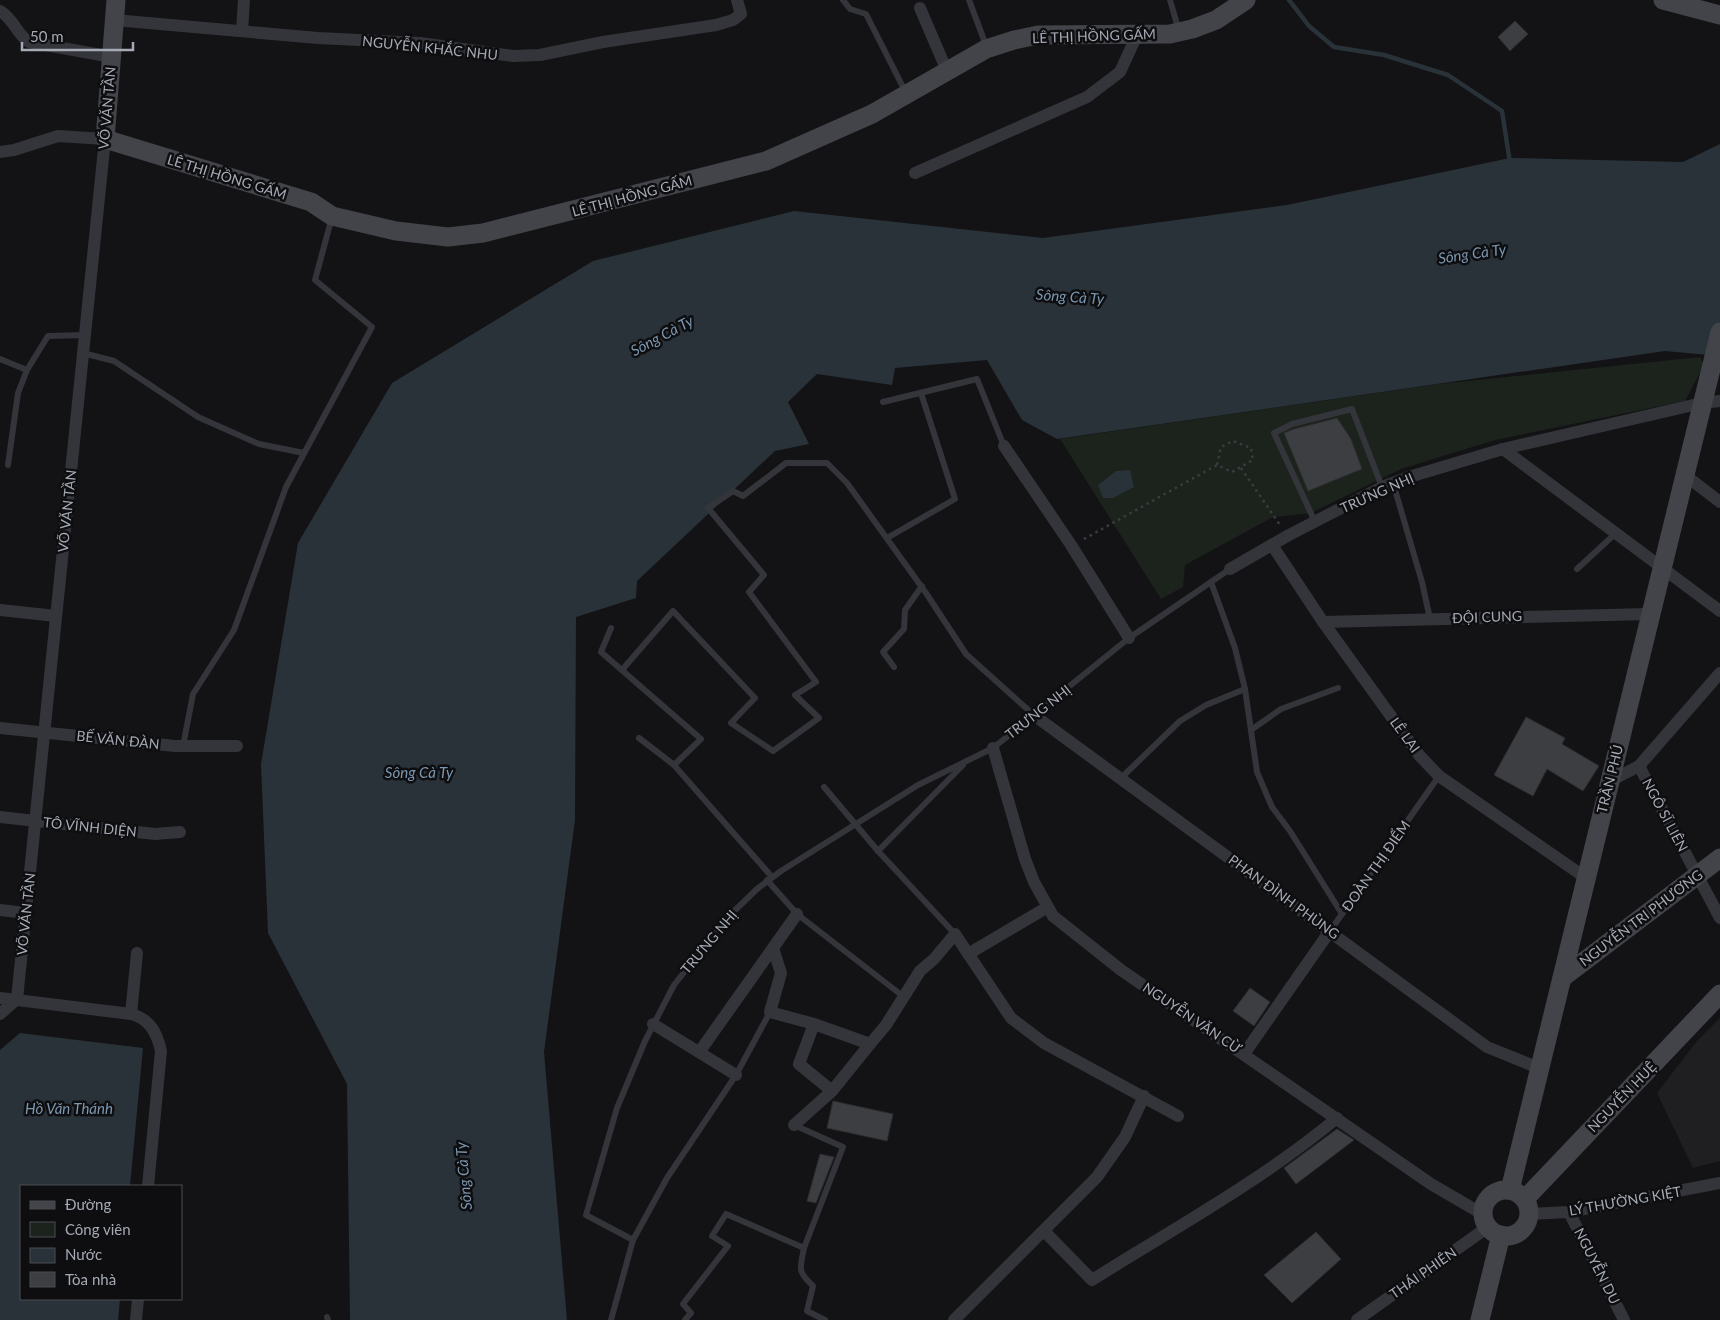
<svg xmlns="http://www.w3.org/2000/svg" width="1720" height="1320" viewBox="0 0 1720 1320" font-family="Lato,sans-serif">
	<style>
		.built { fill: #1f1f22 }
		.green { fill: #1b231c }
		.water { fill: #293239 }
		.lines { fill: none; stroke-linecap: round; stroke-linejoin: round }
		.stream { stroke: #293239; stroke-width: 4.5 }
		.building { fill: #3d3e42; stroke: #2d2d31 }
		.path { stroke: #3a3c41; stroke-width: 2.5; stroke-dasharray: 2.5 4; stroke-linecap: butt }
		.lane { stroke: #34353a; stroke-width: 6 }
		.street { stroke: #34353a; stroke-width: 12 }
		.secondary { stroke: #42444a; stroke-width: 19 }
		.labels { text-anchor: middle; stroke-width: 5; stroke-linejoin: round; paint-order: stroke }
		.street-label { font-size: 14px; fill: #a5aab5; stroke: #0e0e10 }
		.water-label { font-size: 15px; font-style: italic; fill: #7b97b1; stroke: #0e0e10 }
	</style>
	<rect width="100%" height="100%" fill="#131315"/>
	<polygon class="built" points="1720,1018 1720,1161 1693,1168 1657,1093 1697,1041"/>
	<polygon class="green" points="1700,357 1704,365 1685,401 1495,440 1401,469 1311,513 1273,517 1185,565 1183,587 1161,599 1060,439 1438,384"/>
	<g class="water">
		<polygon points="1720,144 1720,356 1665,351 1057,439 1022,420 987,360 895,368 892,385 817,374 788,402 809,444 775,451 637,581 636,598 576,617 575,820 544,1052 567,1320 350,1320 347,1084 268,933 261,764 298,543 392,383 593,261 794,211 1043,238 1287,205 1510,158 1683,162"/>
		<polygon points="1130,470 1134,487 1113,498 1103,498 1098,485 1116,471"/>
		<polygon points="20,1033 143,1048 130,1186 21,1186 21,1299 120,1299 118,1320 0,1320 0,1050"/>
	</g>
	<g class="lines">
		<polyline class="stream" points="1289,0 1309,26 1334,47 1384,55 1448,75 1502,111 1510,163"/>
	</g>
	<g class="building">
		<polygon points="1515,21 1528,34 1510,51 1498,37"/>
		<polygon points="1337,418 1351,439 1362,469 1308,491 1284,433 1294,429"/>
		<polygon points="1526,717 1565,738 1562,744 1599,766 1583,791 1547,769 1533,796 1494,775"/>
		<polygon points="1250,988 1270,1002 1254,1026 1233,1011"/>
		<polygon points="833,1101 893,1114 887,1141 827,1128"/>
		<polygon points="1337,1129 1354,1140 1296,1184 1284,1168"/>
		<polygon points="820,1154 834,1157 816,1203 807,1201"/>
		<polygon points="1316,1232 1341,1259 1292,1303 1264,1275"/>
	</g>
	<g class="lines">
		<g class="path">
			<polyline points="1241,468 1280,525"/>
			<polyline points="1084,539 1217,465 1232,472 1253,460 1251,448 1233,441 1221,447 1217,465"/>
		</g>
		<g class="lane">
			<polyline points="843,0 850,9 866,14 906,93"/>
			<polyline points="969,0 987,48"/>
			<polyline points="1170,0 1179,31"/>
			<polyline points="83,353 114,361 198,417 259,444 304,453"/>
			<polyline points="0,359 27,370"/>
			<polyline points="883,402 977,379 1004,446"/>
			<polyline points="8,465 18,393 27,370 48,336 85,335"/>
			<polyline points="1393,483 1422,582 1430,619"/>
			<polyline points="1315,522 1274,433 1292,424 1352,409 1382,487"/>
			<polyline points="887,538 955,499 921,393"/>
			<polyline points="1577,569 1616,533"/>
			<polyline points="1211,582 1235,648 1245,689 1257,772 1272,807 1290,831 1342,914"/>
			<polyline points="611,628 601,652 701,739 674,765"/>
			<polyline points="894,667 883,652 904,629 905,610 922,586"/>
			<polyline points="622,670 673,611 755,698 731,723 773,751 819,718 795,695 816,682 749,592 764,575 708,508 733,491 743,496 786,463 827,463 847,483 926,593 966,654 1035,716"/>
			<polyline points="1251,730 1281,709 1338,688"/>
			<polyline points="639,738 674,765 772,877"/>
			<polyline points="183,746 193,694 234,630 286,487 372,327 315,280 332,217"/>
			<polyline points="1121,778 1180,721 1206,705 1245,689"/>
			<polyline points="824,787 878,851 955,934"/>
			<polyline points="878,851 963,765"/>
			<polyline points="767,880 797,914 904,997"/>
			<polyline points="1330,931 1439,776"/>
			<polyline points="633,1240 586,1215 617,1108 645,1041 674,985 728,917 757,889 781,871 918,785 993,748 1129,638 1230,569"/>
			<path d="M804,1248C800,1269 797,1271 813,1286L807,1311L825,1320"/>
			<polyline points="327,1317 328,1320"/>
			<polyline points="611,1320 633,1240 667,1178 736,1075 770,1012"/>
			<polyline points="685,1320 691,1313 683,1304 728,1246 712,1236 726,1214 804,1248 843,1147 794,1125"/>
		</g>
		<g class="street">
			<polyline points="920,8 947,71"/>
			<path d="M0,11C15,20 16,34 29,42L112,57"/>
			<polyline points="114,20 318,38 420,43 513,56 540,55 603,42 716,25 733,20 741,14 737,0"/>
			<polyline points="242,31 244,0"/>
			<polyline points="0,152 14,150 58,136 105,139 17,999 0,1014"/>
			<polyline points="915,173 1087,97 1120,72 1137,35"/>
			<polyline points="1004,446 1071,545 1129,638"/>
			<polyline points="1503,449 1720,611"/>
			<polyline points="1685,475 1720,502"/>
			<polyline points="1272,545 1323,622 1419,755 1439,776 1586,878"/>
			<polyline points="1230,569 1289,535 1382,487 1409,477 1503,449 1702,403 1720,401"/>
			<polyline points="0,610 56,616"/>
			<polyline points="1323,622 1650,614"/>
			<polyline points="1035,716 1487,1047 1539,1068"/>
			<polyline points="0,728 175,746 237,746"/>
			<polyline points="993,748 1025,859 1034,882 1053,916 1121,970 1431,1184 1484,1215"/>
			<polyline points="1639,766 1720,918"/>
			<polyline points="1610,781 1639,766 1720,673"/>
			<polyline points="0,817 155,834 180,832"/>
			<polyline points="0,910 26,913"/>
			<polyline points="773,948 781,973 770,1012 814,1024 870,1044 886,1025 920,971 934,959 955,934 1011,1018 1044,1043 1178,1116"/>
			<polyline points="968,954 1046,908"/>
			<path d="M0,998L131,1014C150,1019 157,1033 161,1051L148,1186"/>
			<polyline points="131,1014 137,953"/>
			<polyline points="653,1024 736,1075"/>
			<polyline points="814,1024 799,1064 832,1091"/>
			<polyline points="700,1051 797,914"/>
			<polyline points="1244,1054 1330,931"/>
			<polyline points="794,1125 832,1091 870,1044"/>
			<polyline points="1569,1212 1624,1320"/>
			<polyline points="1529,1214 1569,1212 1720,1183"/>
			<path d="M1044,1231L1092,1280C1175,1228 1261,1181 1337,1118"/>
			<polyline points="136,1320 138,1299"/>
			<polyline points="954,1320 1097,1177 1125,1137 1144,1096"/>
			<polyline points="1357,1320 1488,1227"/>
		</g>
		<g class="secondary">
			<polyline points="116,0 105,139 311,202 332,216 396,231 448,237 483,233 766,161 872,114 986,49 1014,40 1038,35 1170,34 1192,29 1216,20 1246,0"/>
			<polyline points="1663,0 1720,15"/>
			<polyline points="1562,978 1720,858"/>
			<polyline points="1510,1190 1720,332"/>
			<circle cx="1506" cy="1213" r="23"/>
			<polyline points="1525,1199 1720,994"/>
			<polyline points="1480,1320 1501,1235"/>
		</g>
	</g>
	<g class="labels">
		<g class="street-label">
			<text transform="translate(1094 36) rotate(-2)" y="5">LÊ THỊ HỒNG GẤM</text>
			<text transform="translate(430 48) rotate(6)" y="5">NGUYỄN KHẮC NHU</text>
			<text transform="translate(107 108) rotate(-85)" y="5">VÕ VĂN TẦN</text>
			<text transform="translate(227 177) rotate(17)" y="5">LÊ THỊ HỒNG GẤM</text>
			<text transform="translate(632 196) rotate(-15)" y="5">LÊ THỊ HỒNG GẤM</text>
			<text transform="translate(1377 493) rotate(-24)" y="5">TRƯNG NHỊ</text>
			<text transform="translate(67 511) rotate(-84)" y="5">VÕ VĂN TẦN</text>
			<text transform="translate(1487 617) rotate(-2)" y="5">ĐỘI CUNG</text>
			<text transform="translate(1038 712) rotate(-38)" y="5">TRƯNG NHỊ</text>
			<text transform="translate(1405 735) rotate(54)" y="5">LÊ LAI</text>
			<text transform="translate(118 740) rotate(6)" y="5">BẾ VĂN ĐÀN</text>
			<text transform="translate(1610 779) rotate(-76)" y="5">TRẦN PHÚ</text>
			<text transform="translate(1665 815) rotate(62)" y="5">NGÔ SĨ LIÊN</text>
			<text transform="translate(90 827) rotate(6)" y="5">TÔ VĨNH DIỆN</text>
			<text transform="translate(1376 866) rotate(-55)" y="5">ĐOÀN THỊ ĐIỂM</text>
			<text transform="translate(1284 897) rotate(36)" y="5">PHAN ĐÌNH PHÙNG</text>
			<text transform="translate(26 914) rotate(-84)" y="5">VÕ VĂN TẦN</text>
			<text transform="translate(1641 918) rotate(-37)" y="5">NGUYỄN TRI PHƯƠNG</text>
			<text transform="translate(709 942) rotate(-50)" y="5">TRƯNG NHỊ</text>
			<text transform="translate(1192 1018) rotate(34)" y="5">NGUYỄN VĂN CỪ</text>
			<text transform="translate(1622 1097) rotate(-46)" y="5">NGUYỄN HUỆ</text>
			<text transform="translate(1625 1201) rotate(-10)" y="5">LÝ THƯỜNG KIỆT</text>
			<text transform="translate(1597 1266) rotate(63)" y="5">NGUYỄN DU</text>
			<text transform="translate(1423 1273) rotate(-35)" y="5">THÁI PHIÊN</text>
		</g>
		<g class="water-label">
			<text transform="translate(1472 254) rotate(-8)" y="5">Sông Cà Ty</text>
			<text transform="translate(1070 297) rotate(4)" y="5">Sông Cà Ty</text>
			<text transform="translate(662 336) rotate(-28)" y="5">Sông Cà Ty</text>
			<text x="419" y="778">Sông Cà Ty</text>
			<text x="69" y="1114">Hồ Văn Thánh</text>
			<text transform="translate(464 1176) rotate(-95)" y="5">Sông Cà Ty</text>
		</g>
	</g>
	<rect x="20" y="1185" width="162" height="115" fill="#0e0e10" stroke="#4a4c52"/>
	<rect x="30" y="1201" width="25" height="8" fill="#42444a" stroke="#4a4c52"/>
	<text x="65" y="1210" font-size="15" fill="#a5aab5">Đường</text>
	<rect x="30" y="1222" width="25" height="15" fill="#1b231c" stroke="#4a4c52"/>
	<text x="65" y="1235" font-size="15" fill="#a5aab5">Công viên</text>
	<rect x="30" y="1248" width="25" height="15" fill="#293239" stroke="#4a4c52"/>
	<text x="65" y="1260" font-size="15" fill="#a5aab5">Nước</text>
	<rect x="30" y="1272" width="25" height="15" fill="#3d3e42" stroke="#4a4c52"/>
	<text x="65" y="1285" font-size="15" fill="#a5aab5">Tòa nhà</text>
	<path d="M22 42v8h111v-8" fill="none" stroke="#a5aab5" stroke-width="2.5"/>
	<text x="30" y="42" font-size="15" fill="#a5aab5" stroke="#0e0e10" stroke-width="4" paint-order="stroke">50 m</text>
</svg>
